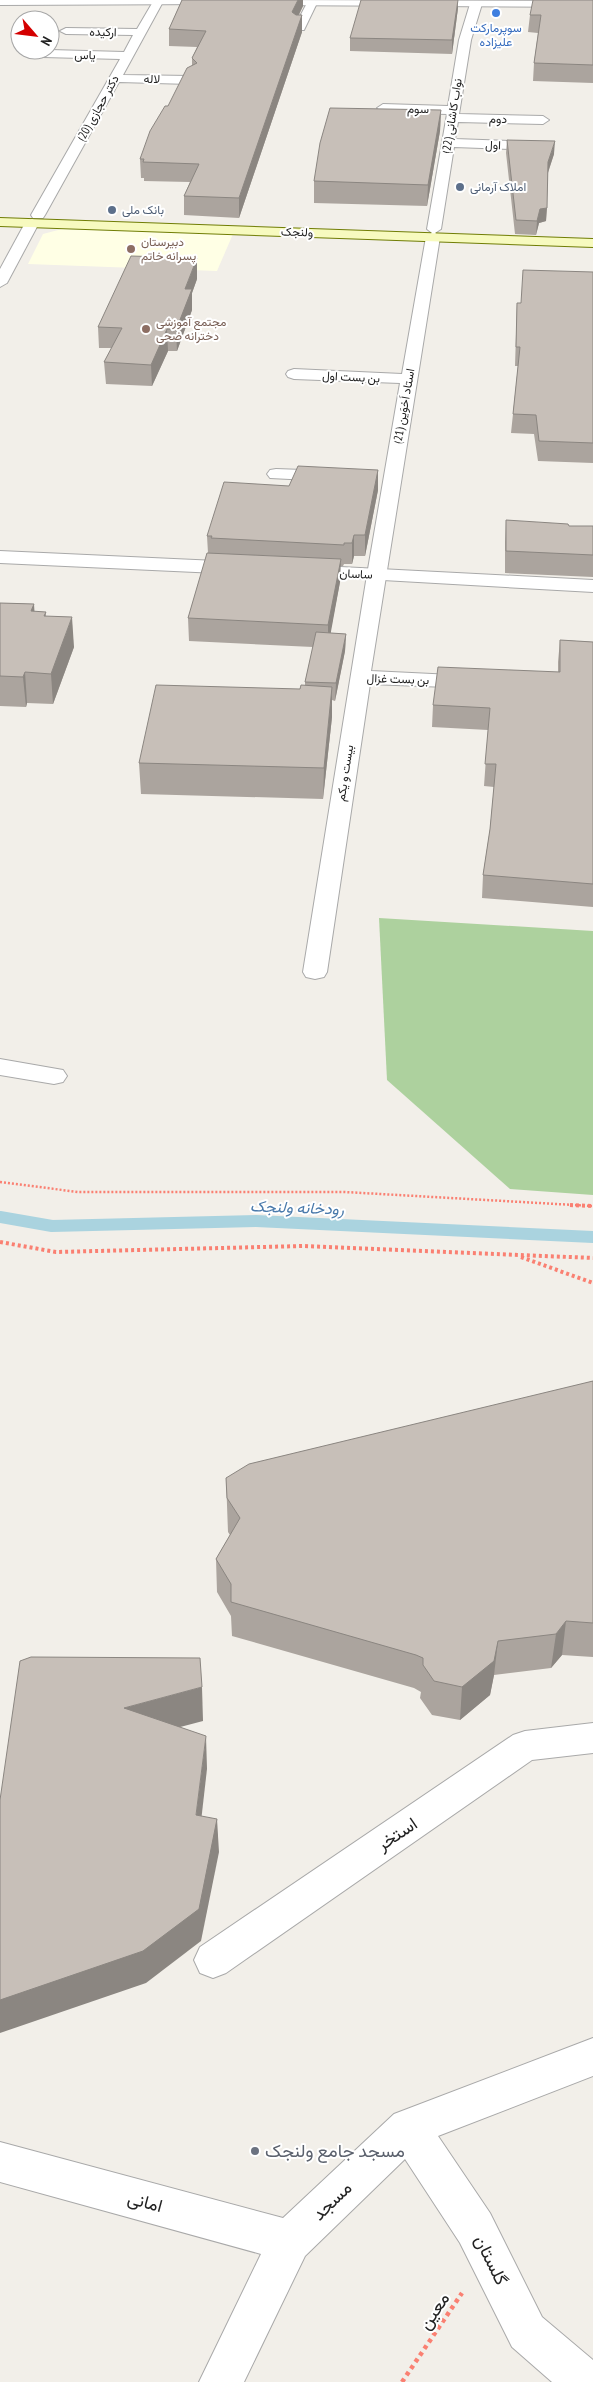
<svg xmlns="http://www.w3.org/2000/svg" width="593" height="2382" viewBox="0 0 593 2382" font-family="'PT Sans Narrow',Vazirmatn,sans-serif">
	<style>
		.education { fill: #ffffe5 }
		.forest { fill: #add19e }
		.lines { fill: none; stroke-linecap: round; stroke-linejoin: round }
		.stream { stroke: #aad3df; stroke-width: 12 }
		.minor-casing { stroke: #a9a9a9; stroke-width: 2 }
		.tertiary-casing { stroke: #a9a9a9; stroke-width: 2 }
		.secondary-casing { stroke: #707d05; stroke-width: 2 }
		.path-far2 { stroke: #fa8072; stroke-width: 2.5; stroke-dasharray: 2 2; stroke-linecap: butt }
		.path-far1 { stroke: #fa8072; stroke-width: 4; stroke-dasharray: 3 3; stroke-linecap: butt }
		.path { stroke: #fa8072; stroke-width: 4.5; stroke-dasharray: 4 4; stroke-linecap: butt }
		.minor { fill: #fff; fill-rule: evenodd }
		.tertiary { fill: #fff; fill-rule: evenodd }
		.secondary { fill: #f7fabf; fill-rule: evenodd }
		.wall { fill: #aba49e }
		.shaded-wall { fill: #8b8681 }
		.building { fill: #c7bfb8; stroke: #8b8681 }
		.shop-dot { fill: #3f7fe0; stroke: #fff; stroke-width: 2 }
		.service-dot { fill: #5c6f8a; stroke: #fff; stroke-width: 2 }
		.education-dot { fill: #8d6e63; stroke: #fff; stroke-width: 2 }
		.worship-dot { fill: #6b7280; stroke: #fff; stroke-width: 2 }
		.labels { text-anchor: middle; stroke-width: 4; stroke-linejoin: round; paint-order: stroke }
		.far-shop-label { font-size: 12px; fill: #366cbe; stroke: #fff }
		.far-street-label { font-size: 12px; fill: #222; stroke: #fff }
		.far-service-label { font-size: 12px; fill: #4e5e75; stroke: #fff; text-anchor: start }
		.far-education-label { font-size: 12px; fill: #785e54; stroke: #fff; text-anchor: start }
		.water-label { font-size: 16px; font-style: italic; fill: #4a7aab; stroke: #fff }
		.near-street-label { font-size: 18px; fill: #222; stroke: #fff }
		.near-worship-label { font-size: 18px; fill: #5b616d; stroke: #fff; text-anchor: start }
	</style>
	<rect width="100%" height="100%" fill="#f2efe9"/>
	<polygon class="education" points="62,229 233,234 217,271 28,264 43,234"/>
	<polygon class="forest" points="379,918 593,931 593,1195 510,1189 387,1080"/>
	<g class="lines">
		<polyline class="stream" points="0,1217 52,1226 256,1221 593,1237"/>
		<defs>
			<g id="minor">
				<polygon points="154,0 164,0 123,75 190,76 196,80 190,84 119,82 45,215 43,218 33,218 31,215 120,59 43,57 37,53 39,51 50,50 124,52 133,35 66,34 60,31 66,28 137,29"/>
				<polygon points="308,1 316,1 317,3 304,30 296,30 294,28"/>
				<polygon points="476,1 482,4 471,40 459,114 543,116 549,120 543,124 458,122 455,139 539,142 545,146 539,150 454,147 441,229 435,233 440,237 371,671 473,676 480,678 483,682 480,686 473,688 370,684 327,972 324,977 315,979 306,977 303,972 367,575 400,383 294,379 288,377 286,374 288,371 294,369 402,374 426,237 432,233 427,229 447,114 383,112 377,108 383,104 448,106 459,40 470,4"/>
				<polygon points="32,219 39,223 7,283 0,287 0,269 25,223"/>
				<polygon points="276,469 330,471 336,472 339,476 336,480 330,481 270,478 267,474 270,470"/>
				<polygon points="0,1059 63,1070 67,1076 63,1082 54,1084 0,1075"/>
				<polygon points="593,1723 593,1753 532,1760 226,1973 213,1978 200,1973 194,1960 200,1947 513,1735 525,1731"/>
				<polygon points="593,2038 593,2076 438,2136 490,2213 542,2317 593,2360 593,2382 552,2382 512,2347 460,2243 405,2159 305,2256 244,2382 199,2382 261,2254 0,2182 0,2142 283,2218 394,2114"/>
			</g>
			<g id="tertiary">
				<polygon points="0,0 223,0 223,1 218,4 0,5"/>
				<polygon points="262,0 593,1 593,7 266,5 262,4"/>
				<polygon points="0,551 239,562 246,564 248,568 246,572 239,574 0,563"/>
				<polygon points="302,565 593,580 593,592 295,575 293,571 295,567"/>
			</g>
			<polygon id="secondary" points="0,218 593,239 593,247 0,226"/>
		</defs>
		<use href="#minor" class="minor-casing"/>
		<use href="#tertiary" class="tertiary-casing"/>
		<use href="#secondary" class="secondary-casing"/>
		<polyline class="path-far2" points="0,1182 78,1192 345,1192 592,1206"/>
		<g class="path-far1">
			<polyline points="570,1205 593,1206"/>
			<polyline points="0,1242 56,1252 303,1246 593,1258"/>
			<polyline points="521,1257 593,1283"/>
		</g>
		<polyline class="path" points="402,2382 462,2293"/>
		<use href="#minor" class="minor"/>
		<use href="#tertiary" class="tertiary"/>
		<use href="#secondary" class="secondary"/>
	</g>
	<g class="wall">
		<polygon points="182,0 303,0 303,6 299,15 302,15 302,32 239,218 184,215 184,196 190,182 144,181 144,178 141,178 140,159 168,106 192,66 192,58 197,47 169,46 169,29"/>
		<polygon points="593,0 593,83 533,81 534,63 538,33 528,32 530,15"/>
		<polygon points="458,8 452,54 350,51 350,38"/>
		<polygon points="441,110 440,131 427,206 314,203 314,181"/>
		<polygon points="507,140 554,154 548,173 546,221 539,223 536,235 515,234 506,153"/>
		<polygon points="593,272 593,463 538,461 534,434 511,433 518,366 515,366 517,303 521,303"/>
		<polygon points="197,279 192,293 192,310 177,351 168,351 152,386 106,384 104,362 112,348 99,348 98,327"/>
		<polygon points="378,470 378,490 365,556 354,556 352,564 344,564 343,566 340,566 340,582 330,633 346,634 345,651 335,701 332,700 332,717 323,799 141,794 139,763 300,689 305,685 305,682 313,647 189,641 188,618 208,553 207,536 289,486"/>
		<polygon points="506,520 569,526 593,526 593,577 505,573 505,542"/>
		<polygon points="0,603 34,604 34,612 46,612 46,616 74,647 53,704 27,703 26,707 0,706"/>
		<polygon points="560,640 593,642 593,907 482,898 483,875 490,829 494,787 484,786 488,730 432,727 433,705 558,672 558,662"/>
		<polygon points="593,1381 593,1657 562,1655 551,1668 494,1675 490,1695 460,1720 432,1715 420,1698 421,1692 414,1688 232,1636 231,1616 217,1592 216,1559 230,1535 228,1532 226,1478"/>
	</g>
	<g class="shaded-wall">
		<polygon points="298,0 303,0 303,6 292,28 292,12"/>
		<polygon points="458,0 458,8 452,54 452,40"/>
		<polygon points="302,15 302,32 239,218 239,198"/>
		<polygon points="441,110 440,131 427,206 428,185"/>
		<polygon points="555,141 554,154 547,175 548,162"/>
		<polygon points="547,208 546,221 539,223 536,235 537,221 540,209"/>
		<polygon points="197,258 197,279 192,293 192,310 177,351 176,330 185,289"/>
		<polygon points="167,329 168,351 152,386 151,365"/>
		<polygon points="378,470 378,490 365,556 365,535"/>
		<polygon points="354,535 354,556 352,564 352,543"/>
		<polygon points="341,559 340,582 328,648 328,625"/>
		<polygon points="34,604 36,634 31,611"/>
		<polygon points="72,617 74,647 53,704 51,674"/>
		<polygon points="346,634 345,651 335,701 336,683"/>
		<polygon points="25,672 27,703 26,707 23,677"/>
		<polygon points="332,687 332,717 323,799 324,768"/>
		<polygon points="566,1621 562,1655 551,1668 556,1634"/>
		<polygon points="498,1641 494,1675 490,1695 460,1720 462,1687"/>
		<polygon points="202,1687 203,1721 127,1741 124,1708"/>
		<polygon points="206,1736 207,1769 198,1848 196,1815"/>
		<polygon points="217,1819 219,1852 201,1941 146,1983 0,2033 0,2000"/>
	</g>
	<g class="building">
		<polygon points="182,0 298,0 292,12 296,15 302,15 239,198 184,196 199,164 143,162 144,159 140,159 150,131 165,106 168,106 187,68 197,63 192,58 206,31 169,29"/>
		<polygon points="361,0 458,0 452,40 350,38"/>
		<polygon points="533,0 593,0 593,65 534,63 541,15 530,15"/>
		<polygon points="330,108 441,110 428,185 314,181 320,143"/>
		<polygon points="507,140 555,141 548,162 547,208 540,209 537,221 516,220"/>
		<polygon points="131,256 197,258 185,289 192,289 176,330 167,329 151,365 104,362 122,328 98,327"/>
		<polygon points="523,270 593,272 593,443 539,441 536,415 513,414 520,347 516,347 517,303 521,303"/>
		<polygon points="298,466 378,470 365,535 354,535 352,543 344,543 344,545 211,538 212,536 207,536 224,482 289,486"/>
		<polygon points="506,520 568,524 569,526 593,526 593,555 506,551"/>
		<polygon points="207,553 341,559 328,625 188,618"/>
		<polygon points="0,603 34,604 31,611 46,612 44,616 72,617 51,674 25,672 23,677 0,676"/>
		<polygon points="316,632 346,634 336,683 305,682"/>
		<polygon points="560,640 593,642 593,884 483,875 490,829 496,764 485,764 490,708 433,705 438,667 560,672"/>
		<polygon points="156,685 300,689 301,685 332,687 324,768 139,763"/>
		<polygon points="593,1381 593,1623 566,1621 556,1634 498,1641 494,1661 462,1687 434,1681 423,1665 423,1658 416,1655 231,1602 231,1584 216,1559 240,1518 227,1498 226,1478 249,1464"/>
		<polygon points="31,1657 200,1658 202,1687 124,1708 206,1736 196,1815 217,1819 199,1909 143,1951 0,2000 0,1800 20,1661"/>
	</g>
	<circle class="shop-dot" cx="496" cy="13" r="5"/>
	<g class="service-dot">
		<circle cx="460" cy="187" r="5"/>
		<circle cx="112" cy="210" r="5"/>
	</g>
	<g class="education-dot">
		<circle cx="131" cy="249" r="5"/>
		<circle cx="146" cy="329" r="5"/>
	</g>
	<circle class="worship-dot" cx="255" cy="2151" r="5"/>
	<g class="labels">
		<g class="far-shop-label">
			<text x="496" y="32">سوپرمارکت<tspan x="496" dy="14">علیزاده</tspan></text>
		</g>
		<g class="far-street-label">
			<text transform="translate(103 32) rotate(1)" y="4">ارکیده</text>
			<text transform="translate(85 55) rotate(2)" y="4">یاس</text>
			<text transform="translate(152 79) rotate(2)" y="4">لاله</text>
			<text transform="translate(98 108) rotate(-61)" y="4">دکتر حجازی (20)</text>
			<text transform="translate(418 109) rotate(1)" y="4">سوم</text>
			<text transform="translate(452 116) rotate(-81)" y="4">نواب کاشانی (22)</text>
			<text transform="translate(498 119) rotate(1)" y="4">دوم</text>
			<text transform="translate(493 145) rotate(2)" y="4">اول</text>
			<text transform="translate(297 232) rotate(2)" y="4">ولنجک</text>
			<text transform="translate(351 377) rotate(3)" y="4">بن بست اول</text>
			<text transform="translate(404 406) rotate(-80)" y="4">استاد اَخوَين (21)</text>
			<text transform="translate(356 574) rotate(3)" y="4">ساسان</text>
			<text transform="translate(398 679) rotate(2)" y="4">بن بست غزال</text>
			<text transform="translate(345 773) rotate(-81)" y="4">بیست و یکم</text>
		</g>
		<g class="far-service-label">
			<text x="470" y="191">املاک آرمانی</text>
			<text x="122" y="214">بانک ملی</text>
		</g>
		<g class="far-education-label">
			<text x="141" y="246">دبیرستان<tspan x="141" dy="14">پسرانه خاتم</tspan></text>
			<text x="156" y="326">مجتمع آموزشی<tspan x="156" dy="14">دخترانه ضحی</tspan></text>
		</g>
		<g class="water-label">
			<text transform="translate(297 1207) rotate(2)" y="6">رودخانه ولنجک</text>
		</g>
		<g class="near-street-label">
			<text transform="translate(397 1834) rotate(-34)" y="6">استخر</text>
			<text transform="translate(332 2201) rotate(-44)" y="6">مسجد</text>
			<text transform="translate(145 2202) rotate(15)" y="6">امانی</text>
			<text transform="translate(491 2260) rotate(64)" y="6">گلستان</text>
			<text transform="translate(434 2311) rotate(-56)" y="6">معین</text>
		</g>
		<g class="near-worship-label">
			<text x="265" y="2157">مسجد جامع ولنجک</text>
		</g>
	</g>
	<g transform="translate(35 35) rotate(118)"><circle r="24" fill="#ffffff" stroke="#a7a7a7"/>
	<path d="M0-4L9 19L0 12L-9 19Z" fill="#d40000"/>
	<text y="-8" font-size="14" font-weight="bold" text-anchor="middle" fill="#222222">N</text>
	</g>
</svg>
